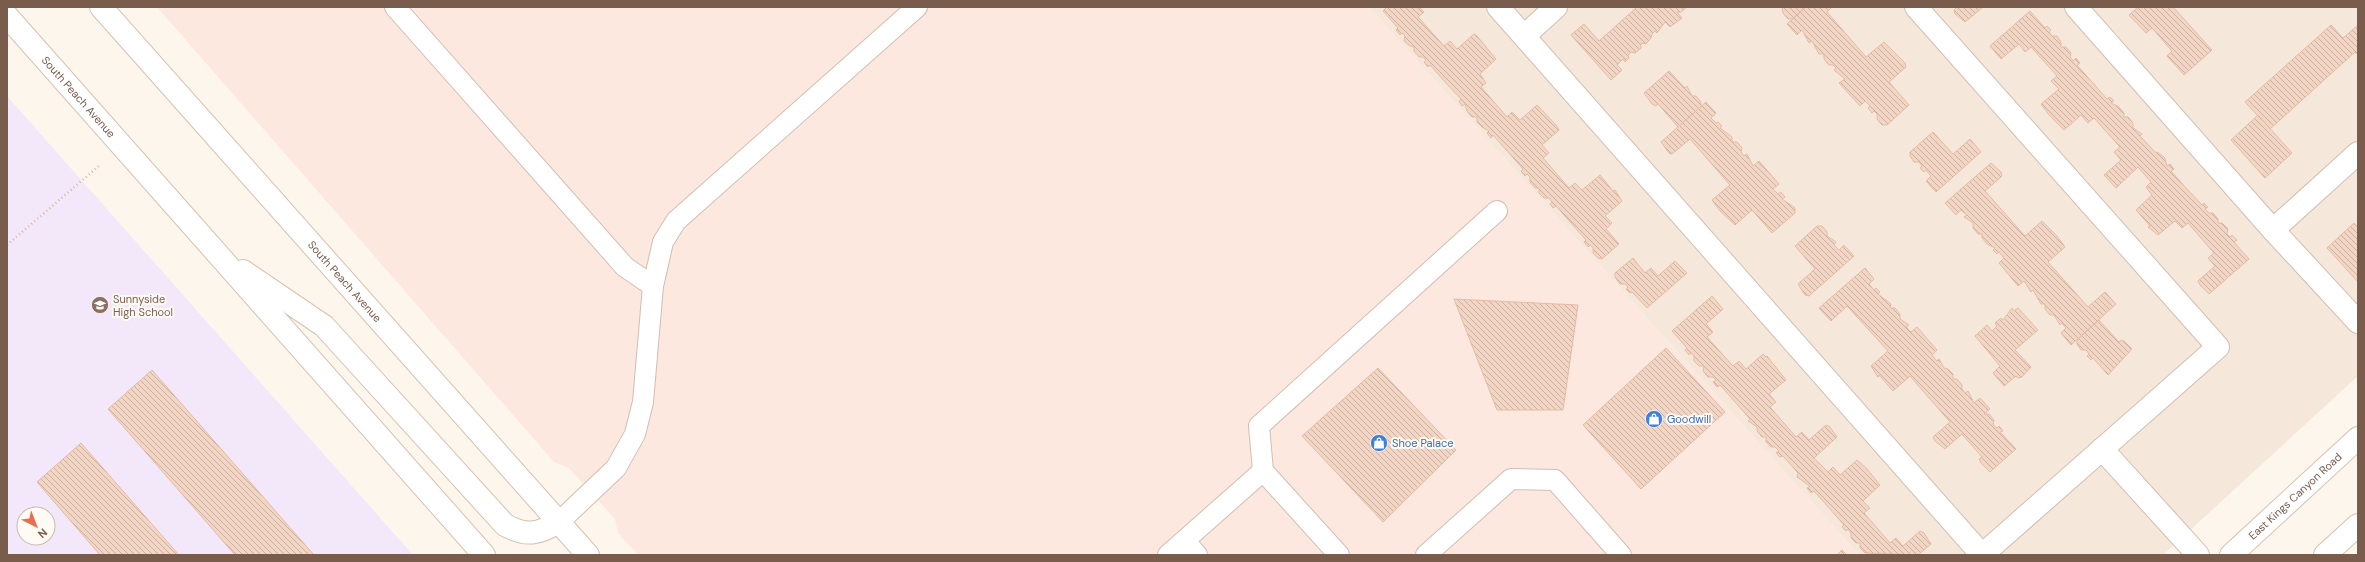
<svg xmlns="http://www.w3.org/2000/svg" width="2365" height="562" viewBox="0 0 2365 562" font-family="'DM Sans',sans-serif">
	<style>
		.residential { fill: #f5e8da }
		.commercial { fill: #fde8e0 }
		.education { fill: #f3e8fa; fill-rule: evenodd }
		.building { fill: url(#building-back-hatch); stroke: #e6bba3 }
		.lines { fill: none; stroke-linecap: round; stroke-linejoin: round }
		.lane-casing { stroke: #d1beb0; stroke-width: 22 }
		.street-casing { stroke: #d1beb0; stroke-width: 24 }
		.secondary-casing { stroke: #d6c0b0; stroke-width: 24 }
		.path { stroke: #d9b8a5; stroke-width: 2.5; stroke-dasharray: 1 3; stroke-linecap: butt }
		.lane { stroke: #fff; stroke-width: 20 }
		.street { stroke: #fff; stroke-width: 22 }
		.secondary { stroke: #fff; stroke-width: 22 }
		.labels { text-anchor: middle; stroke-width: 4; stroke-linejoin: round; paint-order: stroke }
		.street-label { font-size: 11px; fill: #7a5c4d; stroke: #fffaf3 }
		.education-label { font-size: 11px; fill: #785e54; stroke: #fffaf3; text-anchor: start }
		.shop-label { font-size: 11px; fill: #366cbe; stroke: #fffaf3; text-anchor: start }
	</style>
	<defs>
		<pattern id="building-back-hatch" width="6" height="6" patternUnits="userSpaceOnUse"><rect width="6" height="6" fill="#f3d5c3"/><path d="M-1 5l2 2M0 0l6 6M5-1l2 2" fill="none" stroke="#cab0a1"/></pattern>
	</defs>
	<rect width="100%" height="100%" fill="#fdf6ec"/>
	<polygon class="residential" points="1369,7 2358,7 2358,376 2163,555 1859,555"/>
	<polygon class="commercial" points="157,7 1369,7 1859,555 638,555 618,533 615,519 569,468 554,462"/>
	<path class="education" d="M7,96L413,555H7ZM24,514H48V538H24Z"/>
	<g class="building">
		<polygon points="1387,7 1419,7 1424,12 1418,17 1444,46 1450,41 1457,49 1474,34 1477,36 1496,59 1480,74 1486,83 1481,87 1507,117 1512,112 1520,120 1537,105 1557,126 1559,130 1542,145 1549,153 1543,158 1569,188 1575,183 1582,190 1600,175 1613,191 1615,190 1622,201 1605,216 1612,223 1606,229 1619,244 1602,259 1598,258 1593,253 1593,248 1590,245 1588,247 1584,242 1586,240 1556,206 1553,208 1550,204 1552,202 1549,198 1544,198 1539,193 1539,188 1535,188 1530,182 1530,177 1527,174 1525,176 1521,171 1523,169 1493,135 1491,138 1487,133 1489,131 1482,127 1477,122 1477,117 1472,117 1467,111 1465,104 1462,106 1459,101 1461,99 1445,82 1430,65 1428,67 1424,62 1426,60 1423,57 1419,57 1414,51 1414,47 1410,46 1404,41 1405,36 1402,33 1400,35 1396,30 1398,28 1383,11"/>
		<polygon points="1637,7 1687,7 1681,12 1677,12 1682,18 1670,27 1665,22 1657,33 1655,31 1652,34 1651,38 1646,44 1641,43 1641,48 1635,53 1631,52 1628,55 1629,58 1625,62 1623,59 1617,65 1622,70 1611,80 1571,35 1584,24 1599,41"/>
		<polygon points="1782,7 1806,7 1792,19 1788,19 1783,13"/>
		<polygon points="1806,7 1832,7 1827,12 1866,57 1884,42 1905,63 1906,67 1889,82 1909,105 1887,125 1882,125 1877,119 1877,114 1874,111 1872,113 1868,108 1870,106 1865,101 1860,106 1839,83 1845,79 1834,70 1836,68 1833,65 1829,65 1824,59 1824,54 1819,54 1812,41 1809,43 1802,30 1797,35 1787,24"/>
		<polygon points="1957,7 1983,7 1965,22 1955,14 1954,10"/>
		<polygon points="2138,7 2173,7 2212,50 2184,75 2167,56 2172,51 2152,28 2146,33 2129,15"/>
		<polygon points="2030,11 2045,28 2047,26 2051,30 2049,32 2052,36 2057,36 2061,42 2061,47 2066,47 2071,53 2070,57 2073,61 2076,58 2080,63 2077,65 2107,99 2110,97 2114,101 2111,103 2119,107 2124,113 2124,117 2128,117 2133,123 2133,128 2142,134 2140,136 2155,152 2159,153 2165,158 2167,166 2170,164 2174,169 2171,171 2186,188 2202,205 2204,203 2208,207 2205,209 2209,213 2213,213 2218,219 2218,223 2222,223 2228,229 2227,234 2230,237 2232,235 2237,240 2234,242 2249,259 2209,294 2200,285 2198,281 2215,266 2208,258 2214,253 2188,223 2182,228 2175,221 2158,235 2148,227 2150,226 2136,210 2152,195 2146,187 2151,182 2138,167 2116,188 2104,175 2121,160 2114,152 2120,147 2094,118 2088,123 2081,115 2064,130 2049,115 2041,104 2059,89 2051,81 2057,76 2031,47 2025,52 2019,44 2001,59 1990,46"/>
		<polygon points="2331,25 2343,38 2358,25 2358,55 2355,52 2270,129 2245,102"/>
		<polygon points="1669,71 1685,88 1687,86 1692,96 1696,96 1701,102 1701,107 1678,127 1658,104 1656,106 1652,104 1644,93"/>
		<polygon points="1706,102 1716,113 1711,118 1716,123 1718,122 1722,126 1720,128 1732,137 1732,142 1737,142 1742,148 1741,152 1744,156 1747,154 1753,166 1759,161 1779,184 1773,189 1778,194 1781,192 1785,197 1782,199 1795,208 1795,213 1772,233 1752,210 1735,225 1720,211 1712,200 1730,185 1690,139 1672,154 1669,153 1661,142"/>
		<polygon points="2258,115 2292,153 2265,178 2231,140"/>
		<polygon points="1933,132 1953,154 1970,139 1981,152 1936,192 1926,181 1931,176 1926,170 1924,172 1920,168 1922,166 1919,162 1914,162 1910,156 1910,152"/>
		<polygon points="1991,163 2001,172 2002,176 1985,191 2025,236 2042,221 2057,236 2065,247 2048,262 2088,307 2105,292 2116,304 2071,345 2061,333 2066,328 2062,323 2060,325 2054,315 2050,315 2045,309 2045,304 2041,304 2033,290 2031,292 2024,281 2018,286 2008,274 1999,263 2004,258 1999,252 1997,254 1993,250 1995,248 1987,244 1982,238 1982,234 1978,234 1973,228 1973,223 1964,217 1967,215 1961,210 1956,215 1945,203"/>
		<polygon points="2354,223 2358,228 2358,282 2327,248"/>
		<polygon points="1817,226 1822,226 1827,232 1827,236 1836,242 1834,245 1839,250 1844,245 1854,256 1809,296 1805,295 1798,284 1815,269 1795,246"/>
		<polygon points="1633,258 1645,273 1651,268 1658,276 1675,261 1687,273 1647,308 1632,292 1630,293 1626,289 1628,287 1625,284 1620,284 1615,277 1615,273"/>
		<polygon points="1865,268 1874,279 1869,284 1874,290 1876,288 1880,292 1878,294 1891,304 1890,308 1895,308 1900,314 1900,319 1909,325 1906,327 1911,332 1917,327 1937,350 1932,355 1937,361 1939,359 1944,368 1948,369 1953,374 1953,379 1957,379 1962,385 1962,389 1965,393 1968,391 1974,403 1980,398 1990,409 1984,414 1989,414 1994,420 1993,425 1997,428 1999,426 2003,431 2000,432 2016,449 1990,472 1981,463 1979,459 1982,457 1962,434 1945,449 1935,441 1933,437 1950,422 1910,376 1893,391 1879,375 1878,377 1871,366 1888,351 1847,306 1831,321 1819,308"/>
		<polygon points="1712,296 1723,309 1706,324 1713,332 1707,337 1733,366 1739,361 1746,369 1763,354 1766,357 1767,356 1786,380 1769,394 1776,402 1770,407 1796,437 1802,432 1809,440 1826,425 1830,427 1837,437 1814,458 1828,472 1833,467 1840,475 1857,460 1867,469 1880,485 1863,501 1870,508 1864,513 1890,543 1896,538 1903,546 1920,531 1924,533 1931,544 1918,555 1865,553 1860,548 1860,543 1856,543 1851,538 1851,533 1848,529 1846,531 1842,527 1844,525 1814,491 1811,493 1807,488 1810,486 1797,477 1798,473 1783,456 1780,457 1776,453 1779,451 1775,447 1771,447 1766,442 1766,437 1762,437 1757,431 1757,427 1748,421 1750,419 1720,385 1717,387 1713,382 1716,380 1713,377 1708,377 1703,371 1704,366 1699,366 1694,361 1694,356 1691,353 1689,355 1685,350 1687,348 1672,331"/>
		<polygon points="1454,299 1578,305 1563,410 1497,410"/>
		<polygon points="2012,308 2014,311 2018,308 2038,330 2015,350 2031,367 2022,377 2018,378 2016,376 2004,386 1993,373 2000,366 1975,336 1987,325 1992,331 1997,326 1995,323 2001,318 2003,320"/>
		<polygon points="2099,320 2119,342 2122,340 2125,342 2132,349 2108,375 2093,358 2091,360 2087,356 2089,354 2086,350 2081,350 2077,344 2077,340"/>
		<polygon points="1666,348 1725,412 1641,489 1583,425"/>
		<polygon points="1378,368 1456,450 1383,522 1302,436"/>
		<polygon points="152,370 314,555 235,555 108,409"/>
		<polygon points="81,443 179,555 100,555 37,482"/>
		<polygon points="1842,550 1847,555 1837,555"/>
	</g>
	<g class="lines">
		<defs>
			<g id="lane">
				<polyline points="395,7 625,267 653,286"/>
				<polyline points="559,522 616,468 635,434 643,402 653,286 663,242 676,221 917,7"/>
				<polyline points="1185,541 1197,555"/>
				<polyline points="1168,555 1263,471"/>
				<polyline points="1339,555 1263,471 1259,426 1497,211"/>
				<polyline points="1426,555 1511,479 1555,480 1621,555"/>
			</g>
			<g id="street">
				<polyline points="1498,7 1982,555 2218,347 1916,7"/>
				<polyline points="2076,7 2273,230 2358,322"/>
				<polyline points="1524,36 1556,7"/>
				<polyline points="2273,230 2358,153"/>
				<polyline points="2102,449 2198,555"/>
			</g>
			<g id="secondary">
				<path id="s1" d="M101,7L588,555"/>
				<path id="s2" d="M7,16L484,555"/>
				<path d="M243,271L324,326L505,525C527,537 538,534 559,522"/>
				<path id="s3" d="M2231,555L2358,438"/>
				<polyline points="2325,555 2358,525"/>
			</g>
		</defs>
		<use href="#lane" class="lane-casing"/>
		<use href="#street" class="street-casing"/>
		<use href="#secondary" class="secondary-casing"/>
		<polyline class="path" points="7,245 100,165"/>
		<use href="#lane" class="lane"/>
		<use href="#street" class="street"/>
		<use href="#secondary" class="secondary"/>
	</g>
	<defs>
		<symbol id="school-disc" viewBox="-11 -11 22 22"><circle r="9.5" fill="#8d6e63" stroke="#fffaf3"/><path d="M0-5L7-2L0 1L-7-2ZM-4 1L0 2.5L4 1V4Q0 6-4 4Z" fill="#fff"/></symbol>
		<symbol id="shop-disc" viewBox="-11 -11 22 22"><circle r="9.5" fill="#3f7fe0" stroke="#fffaf3"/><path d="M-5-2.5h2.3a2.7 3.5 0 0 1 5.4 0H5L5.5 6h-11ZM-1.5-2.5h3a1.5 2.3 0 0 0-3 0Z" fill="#fff"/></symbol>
	</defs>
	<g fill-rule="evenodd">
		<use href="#school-disc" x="90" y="295" width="20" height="20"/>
		<use href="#shop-disc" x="1644" y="409" width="20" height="20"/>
		<use href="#shop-disc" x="1369" y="433" width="20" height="20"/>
	</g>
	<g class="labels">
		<g class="street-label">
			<text dy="4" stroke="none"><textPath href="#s2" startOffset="108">South Peach Avenue</textPath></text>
			<text dy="4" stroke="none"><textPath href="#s1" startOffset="367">South Peach Avenue</textPath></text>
			<text dy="4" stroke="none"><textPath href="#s3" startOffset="87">East Kings Canyon Road</textPath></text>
		</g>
		<g class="education-label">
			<text x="113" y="303">Sunnyside<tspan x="113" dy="13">High School</tspan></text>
		</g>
		<g class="shop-label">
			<text x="1667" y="423">Goodwill</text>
			<text x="1392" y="447">Shoe Palace</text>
		</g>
	</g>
	<rect width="2365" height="562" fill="none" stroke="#7a5c4d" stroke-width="16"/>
	<g transform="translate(36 526) rotate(138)"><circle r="19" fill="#fffaf3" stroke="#cabbb1"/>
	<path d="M0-3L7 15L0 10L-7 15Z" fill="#e76f51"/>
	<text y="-6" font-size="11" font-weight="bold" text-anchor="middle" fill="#7a5c4d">N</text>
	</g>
</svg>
